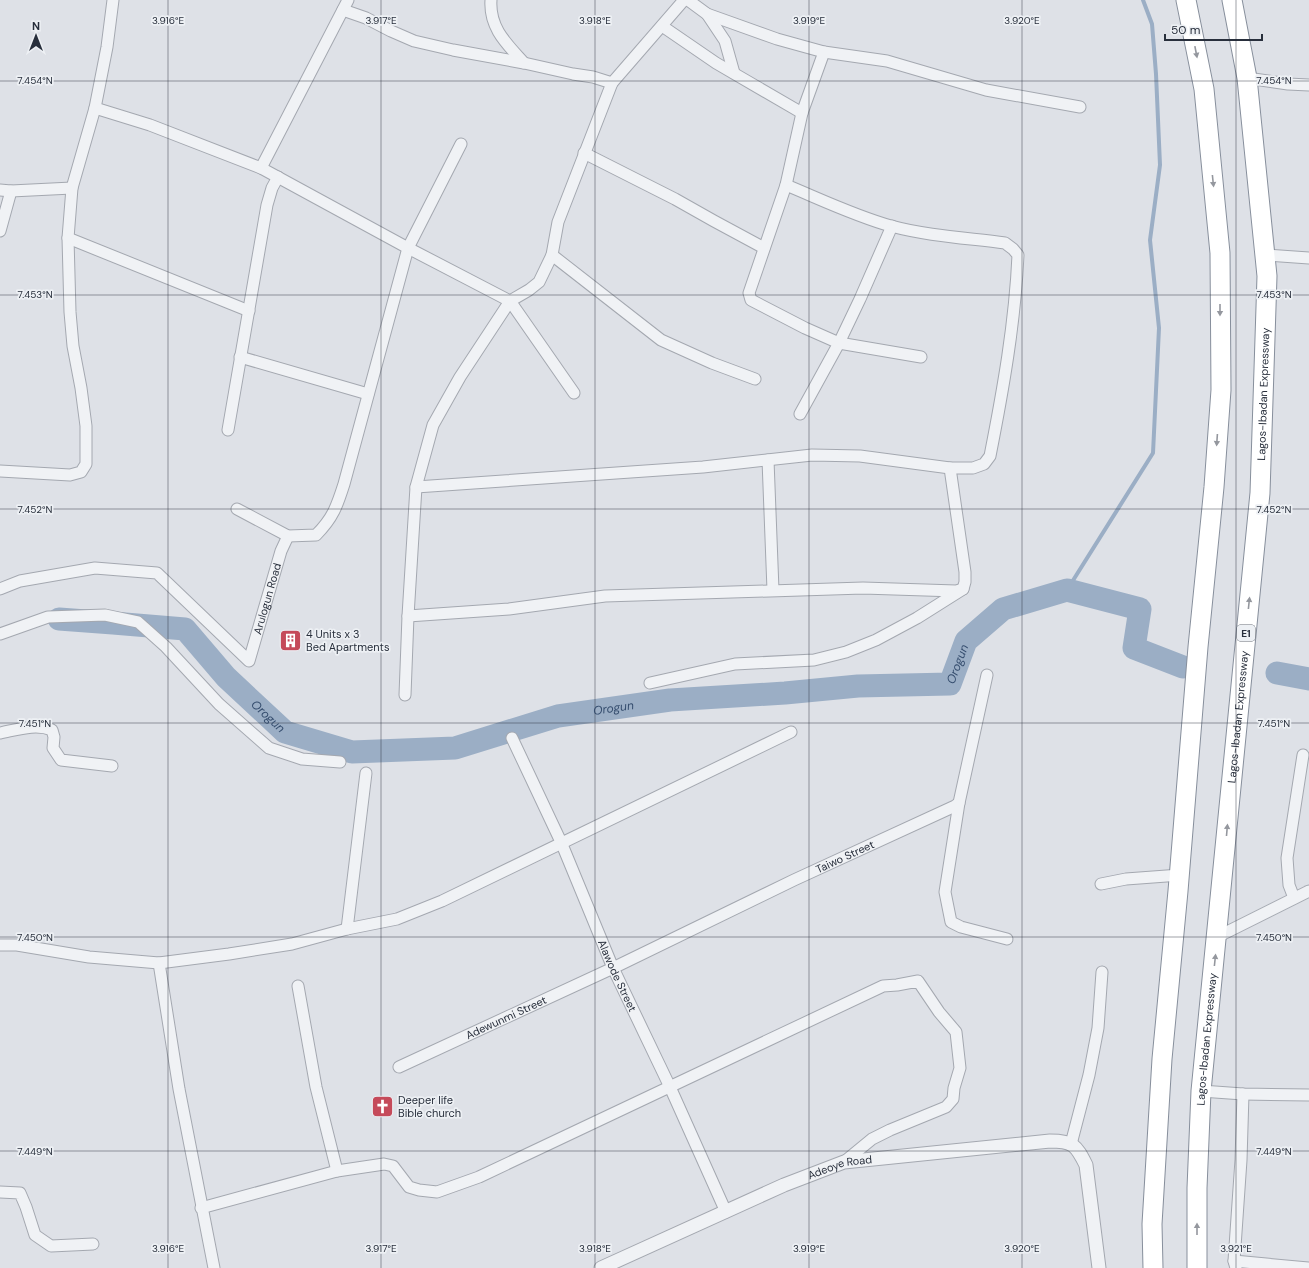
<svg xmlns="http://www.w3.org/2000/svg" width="1309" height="1268" viewBox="0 0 1309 1268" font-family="'DM Sans',sans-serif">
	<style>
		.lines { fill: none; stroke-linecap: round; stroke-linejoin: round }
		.stream { stroke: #9baec5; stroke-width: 4 }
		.river { stroke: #9baec5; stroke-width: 23 }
		.minor-casing { stroke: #a4a8b0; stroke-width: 13 }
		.tertiary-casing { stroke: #a4a8b0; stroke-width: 15 }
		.motorway-casing { stroke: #878f9c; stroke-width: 21 }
		.minor { stroke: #f0f2f5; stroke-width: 11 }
		.tertiary { stroke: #f0f2f5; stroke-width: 13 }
		.motorway { stroke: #fff; stroke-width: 19 }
		.oneway { fill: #94979e }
		.ticks { fill: none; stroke: #282f3c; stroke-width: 1; stroke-opacity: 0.45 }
		.labels { text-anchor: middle; stroke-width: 3.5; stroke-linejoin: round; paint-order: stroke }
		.shield { fill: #edf0f4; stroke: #636973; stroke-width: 1 }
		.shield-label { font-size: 10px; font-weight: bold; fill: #282f3c }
		.street-label { font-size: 11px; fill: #282f3c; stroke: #edf0f4 }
		.poi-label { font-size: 11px; fill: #282f3c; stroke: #edf0f4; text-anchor: start }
		.water-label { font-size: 12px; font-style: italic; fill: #354d6e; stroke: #edf0f4 }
		.ticks-label { font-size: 10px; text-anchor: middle; fill: #282f3c; stroke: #edf0f4; stroke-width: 3.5; stroke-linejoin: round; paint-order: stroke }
	</style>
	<rect width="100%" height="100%" fill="#dee1e7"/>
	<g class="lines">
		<polyline class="stream" points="1067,590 1153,453 1159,328 1150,240 1160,165 1156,74 1152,24 1143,0"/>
		<g class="river">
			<path id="s1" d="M59,619L113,623L185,629L226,677L285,732L352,752L455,748L558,716L670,700L785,693L858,686L950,684L966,641L1003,609L1067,590L1140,609L1134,648L1183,667"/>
			<polyline points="1277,673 1309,679"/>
		</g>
		<defs>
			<g id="minor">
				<path d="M491,0C489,28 507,44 524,63"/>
				<polyline points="688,0 707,14 777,39 824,52 887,61 986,90 1080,107"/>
				<polyline points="343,10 366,18 391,31 414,41 453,50 524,63 573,74 593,77 612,83"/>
				<polyline points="707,14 725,41 734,73"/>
				<polyline points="662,26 716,63 802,113"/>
				<polyline points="824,52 802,113 786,185 749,293 751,300 805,328 839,343 921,357"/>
				<polyline points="1247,78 1288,84 1309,85"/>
				<polyline points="95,108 150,125 261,168 408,248 510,301 574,393"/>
				<polyline points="584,153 675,199 714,221 764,248"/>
				<polyline points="261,168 348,0"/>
				<polyline points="0,190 11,191 72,188"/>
				<polyline points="0,231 11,191"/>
				<polyline points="68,238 249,311"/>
				<polyline points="552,255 661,340 712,363 755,379"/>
				<polyline points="1265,255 1309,258"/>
				<polyline points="240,357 368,394"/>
				<polyline points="800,414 839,343 860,299 892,226"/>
				<polyline points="228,430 267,205 272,188 278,177"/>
				<polyline points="768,460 773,590"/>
				<polyline points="0,471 70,475 81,472 86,464 86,426 81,388 73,346 70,312 68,238 72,188 95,108 107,47 113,0"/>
				<path d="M416,487L703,467L812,455L860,456L950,468H973L984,464L990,456C1003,390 1015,323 1018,255L1013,249L1005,243C967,238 928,236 891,226C855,216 820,199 786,185"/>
				<path d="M237,509L288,536L316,535C333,518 337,506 344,484L408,248L461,144"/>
				<path id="s2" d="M0,589L20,581L95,568L157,573L249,661L281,551L288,536"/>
				<polyline points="408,616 509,609 605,596 863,588 956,591 963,589"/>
				<polyline points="0,634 48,617 105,615 138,622 166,647 219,704 269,748 302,759 340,762"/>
				<polyline points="650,683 735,664 814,660 846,652 876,640 917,618 963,589 965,582 965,572 950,468"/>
				<polyline points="405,695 408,616 416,487 433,425 460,377 510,301 529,290 539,282 552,255 558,222 612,83 684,0"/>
				<path d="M0,733C16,730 36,723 52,730L54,737L53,748L61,760L112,766"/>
				<path id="s3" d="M512,738L561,842L613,968L670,1087L726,1212"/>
				<polyline points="959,803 945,892 951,922 961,927 1007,939"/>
				<polyline points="1101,884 1126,879 1180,875"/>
				<polyline points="1294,898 1289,885 1287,858 1303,755"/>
				<polyline points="347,929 366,773"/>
				<polyline points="1217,937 1309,891"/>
				<polyline points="0,945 17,945 89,957 159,963 229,954 292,944 347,929 397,919 442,901 791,732"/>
				<polyline points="159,963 179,1089 214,1268"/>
				<polyline points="298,986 316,1087 337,1171"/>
				<path id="s4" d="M399,1067L613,968L794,880L955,806L959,803L987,675"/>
				<polyline points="1201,1091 1243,1094 1309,1095"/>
				<polyline points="1071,1144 1089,1075 1098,1028 1102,972"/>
				<polyline points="0,1192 20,1193 26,1207 35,1235 51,1246 93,1244"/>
				<polyline points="201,1208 337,1171 384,1164 393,1166 409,1187 419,1190 437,1192 479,1177 883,986 897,985 918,981 939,1012 956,1032 960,1068 954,1088 953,1099 946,1107 890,1130 872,1139 844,1162"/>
				<polyline points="1234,1261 1308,1268"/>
				<polyline points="1236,1268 1234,1261 1241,1160 1243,1094"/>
			</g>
			<g id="tertiary">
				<path id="s5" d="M601,1268L784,1185L844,1162L1050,1141C1073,1141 1076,1145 1086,1165L1099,1268"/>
			</g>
			<g id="motorway">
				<polyline points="1153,1268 1152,1224 1162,1059 1178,891 1198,647 1214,487 1221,390 1220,253 1204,89 1186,0"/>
				<path id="s6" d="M1197,1268V1188L1201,1091L1260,493L1267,276L1247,78L1232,0"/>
			</g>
		</defs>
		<use href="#minor" class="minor-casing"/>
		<use href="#tertiary" class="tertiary-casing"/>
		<use href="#motorway" class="motorway-casing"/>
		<use href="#minor" class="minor"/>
		<use href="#tertiary" class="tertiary"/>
		<use href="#motorway" class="motorway"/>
	</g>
	<defs><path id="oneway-solid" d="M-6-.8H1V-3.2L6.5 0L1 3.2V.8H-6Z"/></defs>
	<g class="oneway">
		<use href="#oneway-solid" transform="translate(1196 52) rotate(79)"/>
		<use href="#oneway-solid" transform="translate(1213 181) rotate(84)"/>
		<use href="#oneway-solid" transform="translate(1220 310) rotate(90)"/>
		<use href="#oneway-solid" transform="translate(1217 440) rotate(94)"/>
		<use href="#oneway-solid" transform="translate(1249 603) rotate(-84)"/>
		<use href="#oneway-solid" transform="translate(1227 830) rotate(-85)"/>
		<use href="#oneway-solid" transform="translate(1215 960) rotate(-84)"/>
		<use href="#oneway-solid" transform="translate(1197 1229) rotate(-90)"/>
	</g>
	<path class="ticks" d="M168,0V1268M381,0V1268M595,0V1268M809,0V1268M1022,0V1268M1236,0V1268M0,81H1309M0,295H1309M0,509H1309M0,723H1309M0,937H1309M0,1151H1309"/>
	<defs>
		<symbol id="building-square" viewBox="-11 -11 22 22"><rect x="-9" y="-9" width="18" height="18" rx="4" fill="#c54a5a" stroke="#edf0f4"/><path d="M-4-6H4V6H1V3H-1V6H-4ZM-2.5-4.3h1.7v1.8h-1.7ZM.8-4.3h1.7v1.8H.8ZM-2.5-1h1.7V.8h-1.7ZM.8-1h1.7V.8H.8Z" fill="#fff"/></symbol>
		<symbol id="church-square" viewBox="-11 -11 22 22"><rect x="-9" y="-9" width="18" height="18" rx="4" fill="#c54a5a" stroke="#edf0f4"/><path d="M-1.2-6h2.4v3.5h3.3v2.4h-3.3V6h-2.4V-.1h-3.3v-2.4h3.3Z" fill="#fff"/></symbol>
	</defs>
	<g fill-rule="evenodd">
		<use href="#building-square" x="278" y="628" width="25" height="25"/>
		<use href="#church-square" x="370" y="1094" width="25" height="25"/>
	</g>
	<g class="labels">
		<rect class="shield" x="1237" y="625" width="18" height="16" rx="3"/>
		<g class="shield-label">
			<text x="1246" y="637">E1</text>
		</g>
		<g class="street-label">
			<text dy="4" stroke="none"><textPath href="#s6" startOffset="877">Lagos-Ibadan Expressway</textPath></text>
			<text dy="4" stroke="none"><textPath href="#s2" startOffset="352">Arulogun Road</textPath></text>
			<text dy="4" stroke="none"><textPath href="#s6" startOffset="553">Lagos-Ibadan Expressway</textPath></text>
			<text dy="4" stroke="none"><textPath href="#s4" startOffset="493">Taiwo Street</textPath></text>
			<text dy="4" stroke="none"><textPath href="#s3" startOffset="260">Alawode Street</textPath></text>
			<text dy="4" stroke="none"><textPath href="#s4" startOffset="118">Adewunmi Street</textPath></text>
			<text dy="4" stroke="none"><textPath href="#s6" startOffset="229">Lagos-Ibadan Expressway</textPath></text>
			<text dy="4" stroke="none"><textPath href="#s5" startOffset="260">Adeoye Road</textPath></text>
		</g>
		<g class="poi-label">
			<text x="306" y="638">4 Units x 3<tspan x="306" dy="13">Bed Apartments</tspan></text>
			<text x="398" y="1104">Deeper life<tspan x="398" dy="13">Bible church</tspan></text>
		</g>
		<g class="water-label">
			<text dy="4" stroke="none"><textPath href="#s1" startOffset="966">Orogun</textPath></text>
			<text dy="4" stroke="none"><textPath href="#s1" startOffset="607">Orogun</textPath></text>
			<text dy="4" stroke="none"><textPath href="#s1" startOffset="247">Orogun</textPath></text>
		</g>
	</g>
	<g class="ticks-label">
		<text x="168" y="24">3.916°E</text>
		<text x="381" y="24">3.917°E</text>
		<text x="595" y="24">3.918°E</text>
		<text x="809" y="24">3.919°E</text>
		<text x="1022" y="24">3.920°E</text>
		<text x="35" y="84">7.454°N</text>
		<text x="1274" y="84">7.454°N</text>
		<text x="35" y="298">7.453°N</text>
		<text x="1274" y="298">7.453°N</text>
		<text x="35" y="513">7.452°N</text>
		<text x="1274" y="513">7.452°N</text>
		<text x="35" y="727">7.451°N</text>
		<text x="1274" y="727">7.451°N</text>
		<text x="35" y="941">7.450°N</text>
		<text x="1274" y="941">7.450°N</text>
		<text x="35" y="1155">7.449°N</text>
		<text x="1274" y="1155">7.449°N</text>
		<text x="168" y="1252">3.916°E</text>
		<text x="381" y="1252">3.917°E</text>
		<text x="595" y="1252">3.918°E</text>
		<text x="809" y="1252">3.919°E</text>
		<text x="1022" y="1252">3.920°E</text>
		<text x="1236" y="1252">3.921°E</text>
	</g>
	<g transform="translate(36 36)" stroke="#edf0f4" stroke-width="3" paint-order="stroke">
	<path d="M0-3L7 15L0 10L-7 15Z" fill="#282f3c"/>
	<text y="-6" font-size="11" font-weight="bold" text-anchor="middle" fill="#282f3c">N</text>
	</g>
	<path d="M1165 34v6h97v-6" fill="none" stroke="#282f3c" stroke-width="2"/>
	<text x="1171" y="34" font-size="12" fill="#282f3c" stroke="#edf0f4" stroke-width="3" paint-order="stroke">50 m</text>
</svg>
